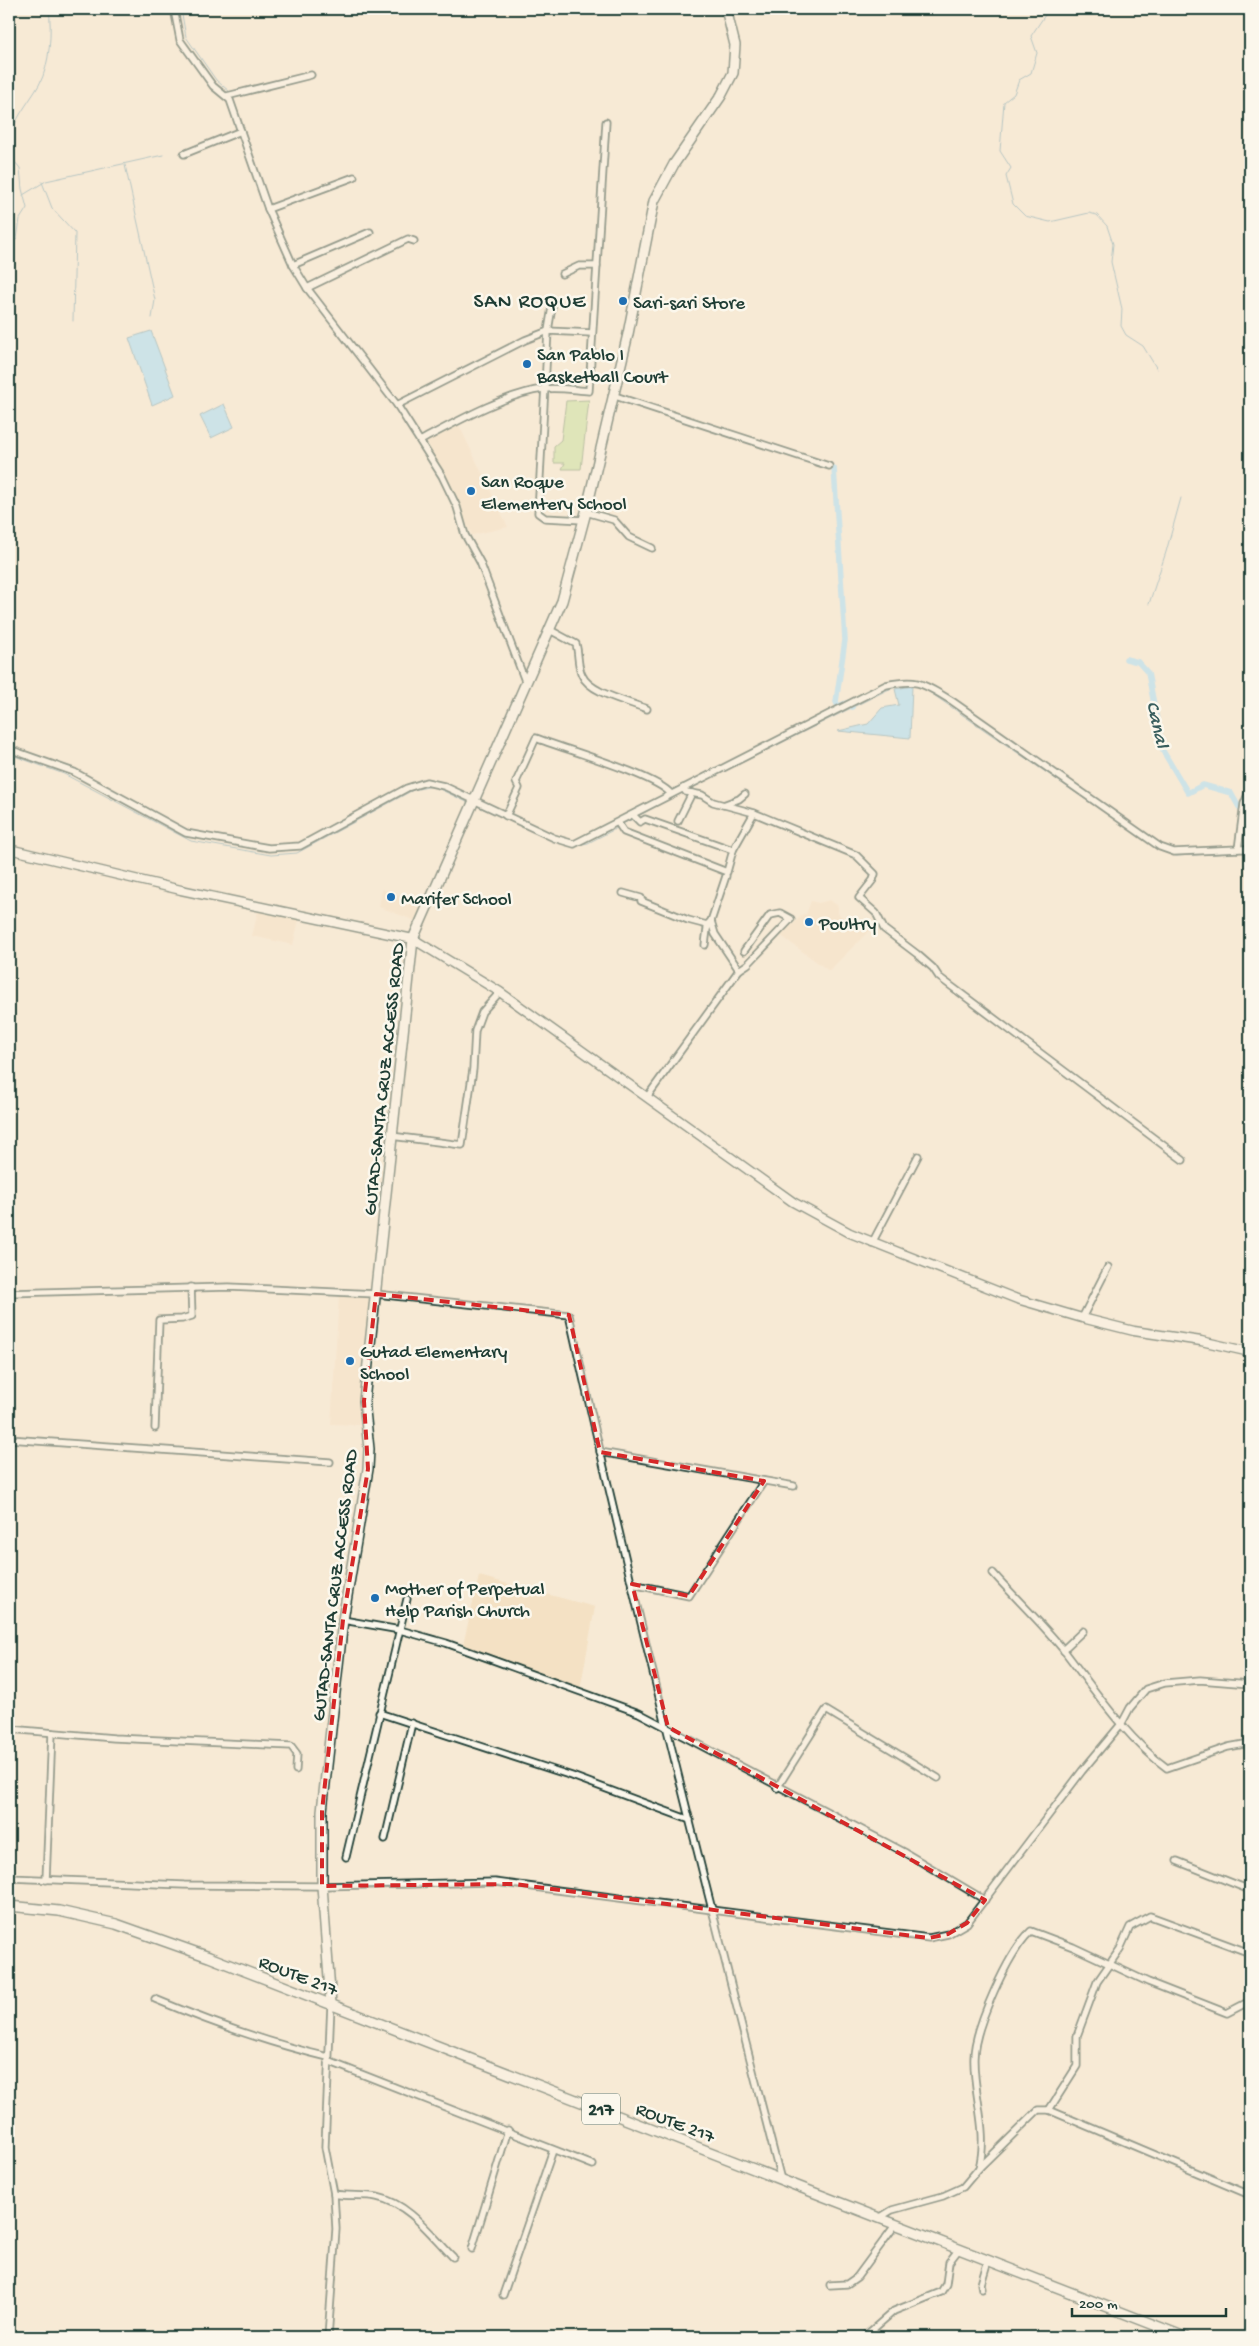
<svg xmlns="http://www.w3.org/2000/svg" width="1259" height="2346" viewBox="0 0 1259 2346" font-family="'Gochi Hand',sans-serif">
	<style>
		.built { fill: #f4e1c4 }
		.green { fill: #c1df97; stroke: #708e66 }
		.water { fill: #9adbfc; stroke: #699cac }
		.lines { fill: none; stroke-linecap: round; stroke-linejoin: round }
		.stream { stroke: #699cac; stroke-width: 1 }
		.canal { stroke: #9adbfc; stroke-width: 5.5 }
		.minor-casing { stroke: #1f3d34; stroke-width: 9 }
		.tertiary-casing { stroke: #1f3d34; stroke-width: 11 }
		.secondary-casing { stroke: #1f3d34; stroke-width: 12 }
		.primary-casing { stroke: #1f3d34; stroke-width: 12 }
		.minor { stroke: #fbf7ec; stroke-width: 5.5 }
		.tertiary { stroke: #fbf7ec; stroke-width: 8 }
		.secondary { stroke: #fbf7ec; stroke-width: 9 }
		.primary { stroke: #fbf7ec; stroke-width: 9 }
		.marked { fill: none; stroke: #d62828; stroke-width: 4; stroke-dasharray: 10 6; stroke-linejoin: round }
		.poi-dot { fill: #1f6fb2; stroke: #fbf7ec; stroke-width: 2 }
		.labels { text-anchor: middle; stroke-width: 5; stroke-linejoin: round; paint-order: stroke }
		.shield { fill: #fbf7ec; stroke: #61756b; stroke-width: 1 }
		.shield-label { font-size: 18px; font-weight: bold; fill: #1f3d34 }
		.poi-label { font-size: 19px; fill: #1f3d34; stroke: #fbf7ec; text-anchor: start }
		.street-label { font-size: 19px; fill: #1f3d34; stroke: #fbf7ec }
		.water-label { font-size: 20px; font-style: italic; fill: #385d5c; stroke: #fbf7ec }
		.quarter-label { font-size: 21px; letter-spacing: 1px; fill: #1f3d34; stroke: #fbf7ec }
	</style>
	<rect width="100%" height="100%" fill="#f7ead5"/>
	<filter id="ink" filterUnits="userSpaceOnUse"><feTurbulence type="fractalNoise" baseFrequency=".02" numOctaves="2"/><feDisplacementMap in="SourceGraphic" scale="10" xChannelSelector="R" yChannelSelector="G"/><feConvolveMatrix kernelMatrix="1 2 1 2 8 2 1 2 1" color-interpolation-filters="sRGB"/></filter>
	<g filter="url(#ink)">
		<g class="built">
			<polygon points="458,423 508,527 472,535 426,440"/>
			<polygon points="382,889 422,906 416,921 379,907"/>
			<polygon points="830,900 838,906 838,913 848,924 871,929 829,971 776,932 782,925 785,932 803,914 806,914 811,901 819,903"/>
			<polygon points="258,911 299,920 293,945 252,936"/>
			<polygon points="339,1296 371,1298 359,1425 331,1424"/>
			<polygon points="479,1576 595,1607 580,1690 463,1645"/>
		</g>
		<polygon class="green" points="589,400 581,469 562,469 565,463 554,463 554,446 561,440 566,401"/>
		<g class="water">
			<polygon points="151,331 175,395 152,405 129,338"/>
			<polygon points="224,404 234,427 211,438 200,416"/>
			<polygon points="912,686 910,738 838,731 868,724 882,708 899,705 895,689"/>
		</g>
		<g class="lines">
			<g class="stream">
				<polyline points="181,9 186,37 216,80 230,92"/>
				<polyline points="1049,9 1031,36 1037,53 1031,73 1019,80 1014,94 1004,102 1000,151 1011,168 1006,176 1013,204 1025,216 1050,222 1089,213 1097,215 1107,226 1113,244 1111,262 1122,309 1121,326 1126,335 1143,346 1157,369"/>
				<path d="M9,143C12,121 28,104 39,85C50,65 52,31 49,9"/>
				<polyline points="9,155 20,168 22,189 27,208 20,219 17,239 9,247"/>
				<polyline points="125,165 155,300 152,318"/>
				<polyline points="42,182 52,208 75,233 73,321"/>
				<polyline points="23,195 46,181 163,155"/>
				<polyline points="1149,604 1166,552 1181,498"/>
				<polyline points="925,689 1159,850 1176,856 1250,852"/>
				<polyline points="9,754 64,774 191,841 271,855 297,853 413,790 433,786 469,803"/>
				<polyline points="699,784 887,690 902,685"/>
				<polyline points="477,806 529,829"/>
				<polyline points="638,816 679,794"/>
				<polyline points="622,824 633,819"/>
				<polyline points="558,842 571,846"/>
				<polyline points="577,845 588,843 619,827"/>
			</g>
			<g class="canal">
				<polyline points="834,468 845,640 836,702 838,706 849,702 852,707"/>
				<polyline points="1126,659 1138,662 1148,673 1163,751 1188,793 1203,785 1231,793 1240,809"/>
			</g>
			<defs>
				<g id="minor">
					<polyline points="174,9 180,40 213,86 230,100 268,209 293,265 307,288 397,405 442,476 457,507 465,535 480,562 525,681"/>
					<polyline points="227,96 311,75"/>
					<polyline points="184,154 241,131"/>
					<polyline points="268,209 354,177"/>
					<polyline points="293,265 370,232"/>
					<polyline points="562,274 579,266 597,266"/>
					<polyline points="307,288 408,239 414,241"/>
					<polyline points="553,301 548,331 538,513 545,518 584,520"/>
					<polyline points="612,395 829,466"/>
					<polyline points="397,405 525,340 548,331 592,333"/>
					<path d="M420,441C454,423 505,394 543,389C558,387 574,390 589,391L606,122"/>
					<polyline points="586,512 614,520 629,537 652,548"/>
					<path d="M550,630L576,644C579,654 577,665 582,675C589,693 630,702 647,709"/>
					<path d="M9,749L74,772L186,833L269,848L300,846L407,788L426,782L444,786L554,838L574,844L886,685C920,678 923,684 952,701L1160,847L1174,852L1238,849L1244,804L1250,789"/>
					<polyline points="683,788 686,792 702,795 713,802 754,813 856,855 875,874 873,880 859,898 876,913 884,929 917,954 933,968 939,977 1183,1160"/>
					<polyline points="723,805 739,799 745,794"/>
					<polyline points="633,815 640,822 645,819 733,850"/>
					<path d="M506,816L519,788L516,782L536,738C563,749 656,775 671,794"/>
					<polyline points="678,821 692,793"/>
					<polyline points="618,823 624,832 727,872 733,850 754,813"/>
					<polyline points="1238,849 1250,849"/>
					<polyline points="726,876 711,921 715,934 739,970"/>
					<polyline points="623,893 641,898 641,901 688,920 707,925 711,921"/>
					<polyline points="705,945 707,929 710,923"/>
					<polyline points="647,1097 739,970 748,964 791,919 780,913 770,915 744,951"/>
					<polyline points="391,1136 462,1145 473,1069 475,1031 482,1012 500,992"/>
					<polyline points="872,1243 918,1156"/>
					<path d="M9,1293L229,1287L376,1294L569,1315C634,1605 707,1892 781,2180"/>
					<polyline points="1082,1318 1108,1267"/>
					<polyline points="155,1428 159,1320 182,1319 192,1316 191,1287"/>
					<polyline points="9,1439 330,1462"/>
					<polyline points="600,1452 794,1486"/>
					<path d="M993,1573C1017,1600 1044,1625 1066,1653C1095,1691 1128,1740 1167,1768L1228,1747L1250,1743"/>
					<polyline points="632,1584 689,1596 764,1481"/>
					<polyline points="343,1620 400,1630 446,1643 639,1713 906,1853 985,1900"/>
					<polyline points="1064,1651 1066,1647 1083,1631"/>
					<polyline points="379,1713 572,1776 690,1820"/>
					<polyline points="9,1729 114,1738 291,1746 297,1754 296,1770"/>
					<polyline points="777,1788 826,1710 938,1778"/>
					<polyline points="385,1839 412,1723"/>
					<polyline points="346,1857 407,1599"/>
					<polyline points="1177,1861 1250,1890"/>
					<polyline points="9,1878 184,1885 322,1886 495,1882 929,1938 948,1934 967,1923 1082,1771 1122,1723 1130,1708 1146,1689 1165,1683 1200,1680 1250,1684"/>
					<polyline points="46,1880 52,1733"/>
					<path d="M155,1999C212,2023 268,2043 328,2057"/>
					<polyline points="328,2061 593,2165"/>
					<polyline points="1049,2110 1077,2066 1077,2036 1097,1982 1120,1949 1130,1927 1150,1916 1250,1953"/>
					<path d="M979,2168C989,2130 973,2095 974,2058C974,2028 1009,1951 1031,1931L1073,1947L1148,1982L1227,2013L1250,2001"/>
					<path d="M334,2194C349,2197 363,2194 377,2197C410,2204 431,2235 453,2257"/>
					<polyline points="879,2218 892,2210 943,2196 963,2187 979,2168 1038,2110 1049,2110 1250,2195"/>
					<polyline points="472,2249 508,2130"/>
					<polyline points="830,2285 847,2284 857,2277 896,2224"/>
					<polyline points="982,2289 981,2284 988,2260"/>
					<polyline points="503,2295 553,2150"/>
					<polyline points="328,2337 336,2229 334,2194 325,2147 331,2004"/>
					<polyline points="864,2337 894,2311 941,2292 946,2284 949,2262 959,2249"/>
				</g>
				<polyline id="tertiary" points="9,849 181,890 413,939 500,992 793,1202 850,1233 1017,1299 1082,1318 1134,1331 1201,1341 1250,1352"/>
				<polyline id="secondary" points="331,2004 322,1886 322,1811 343,1620 368,1469 369,1449 364,1401 413,939 562,601 586,512 628,334 654,201 674,164 721,96 733,73 735,45 726,9"/>
				<polyline id="primary" points="9,1906 59,1911 116,1924 209,1957 1185,2337"/>
			</defs>
			<use href="#minor" class="minor-casing"/>
			<use href="#tertiary" class="tertiary-casing"/>
			<use href="#secondary" class="secondary-casing"/>
			<use href="#primary" class="primary-casing"/>
			<use href="#minor" class="minor"/>
			<use href="#tertiary" class="tertiary"/>
			<use href="#secondary" class="secondary"/>
			<use href="#primary" class="primary"/>
		</g>
	</g>
	<path d="M0 0H1259V2346H0ZM376,1294L569,1315L600,1452L764,1481L689,1596L632,1584L668,1727L985,1900L967,1923L948,1934L929,1938L514,1884L322,1886V1811L343,1620L368,1469L364,1401Z" fill="#f7ead5" fill-opacity=".55" fill-rule="evenodd"/>
	<path class="marked" d="M376,1294L569,1315L600,1452L764,1481L689,1596L632,1584L668,1727L985,1900L967,1923L948,1934L929,1938L514,1884L322,1886V1811L343,1620L368,1469L364,1401Z"/>
	<g class="poi-dot">
		<circle cx="623" cy="301" r="5"/>
		<circle cx="527" cy="364" r="5"/>
		<circle cx="471" cy="491" r="5"/>
		<circle cx="391" cy="897" r="5"/>
		<circle cx="809" cy="922" r="5"/>
		<circle cx="350" cy="1361" r="5"/>
		<circle cx="375" cy="1598" r="5"/>
	</g>
	<g class="labels">
		<rect class="shield" x="582" y="2093.5" width="38" height="31" rx="4"/>
		<g class="shield-label">
			<text x="601" y="2115">217</text>
		</g>
		<g class="poi-label">
			<text x="633" y="308">Sari-sari Store</text>
			<text x="537" y="360">San Pablo I<tspan x="537" dy="22">Basketball Court</tspan></text>
			<text x="481" y="487">San Roque<tspan x="481" dy="22">Elementery School</tspan></text>
			<text x="401" y="904">Marifer School</text>
			<text x="819" y="929">Poultry</text>
			<text x="360" y="1357">Gutad Elementary<tspan x="360" dy="22">School</tspan></text>
			<text x="385" y="1594">Mother of Perpetual<tspan x="385" dy="22">Help Parish Church</tspan></text>
		</g>
		<g class="street-label">
			<text transform="translate(382 1079) rotate(-84)" y="7">GUTAD-SANTA CRUZ ACCESS ROAD</text>
			<text transform="translate(333 1585) rotate(-83)" y="7">GUTAD-SANTA CRUZ ACCESS ROAD</text>
			<text transform="translate(299 1974) rotate(21)" y="7">ROUTE 217</text>
			<text transform="translate(676 2121) rotate(21)" y="7">ROUTE 217</text>
		</g>
		<g class="water-label">
			<text transform="translate(1159 724) rotate(77)" y="7">Canal</text>
		</g>
		<g class="quarter-label">
			<text x="530" y="307">SAN ROQUE</text>
		</g>
	</g>
	<rect width="1259" height="2346" fill="none" stroke="#fbf7ec" stroke-width="30"/>
	<rect x="15" y="15" width="1229" height="2316" fill="none" stroke="#1f3d34" stroke-width="2" filter="url(#ink)"/>
	<path d="M1072 2308v8h154v-8" fill="none" stroke="#1f3d34" stroke-width="2.5"/>
	<text x="1079" y="2308" font-size="15" fill="#1f3d34" stroke="#fbf7ec" stroke-width="4" paint-order="stroke">200 m</text>
</svg>
